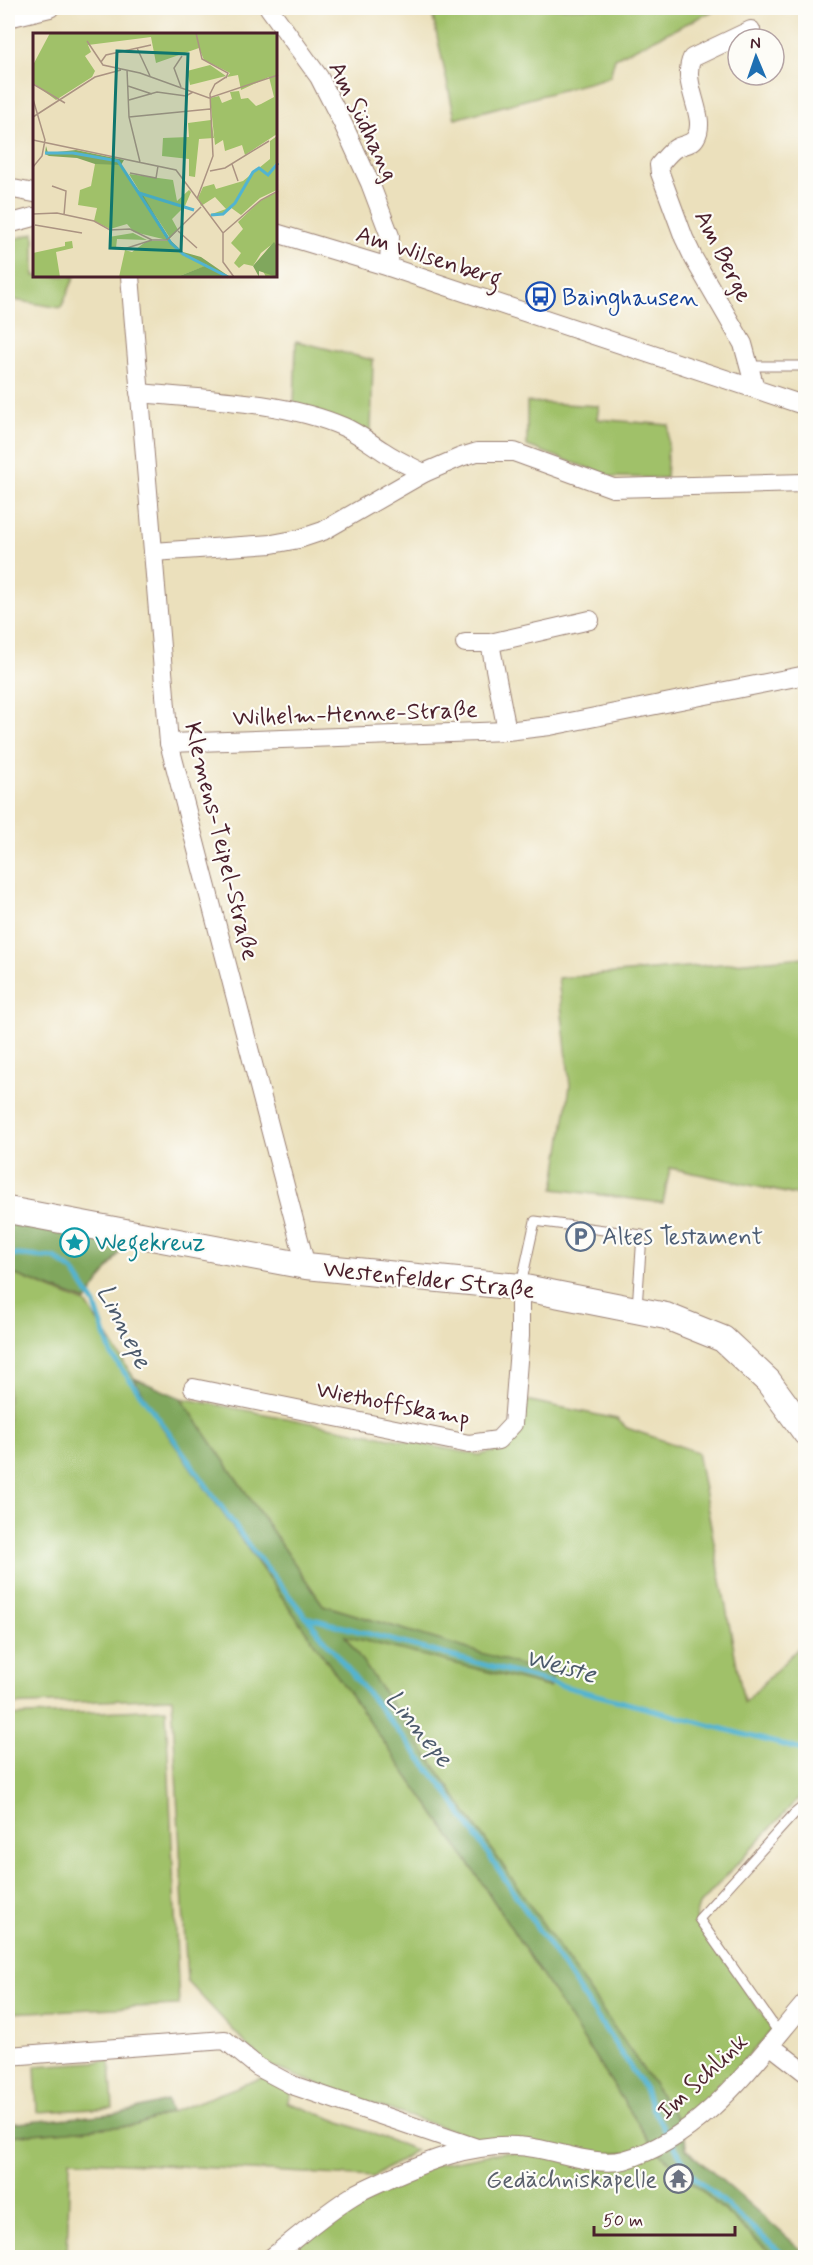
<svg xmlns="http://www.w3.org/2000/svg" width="813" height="2265" viewBox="0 0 813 2265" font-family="Mynerve,sans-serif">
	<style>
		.green { fill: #a0c169; stroke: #75704a; stroke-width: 1.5 }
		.forest { fill: #80a75d; stroke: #656344; stroke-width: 1.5 }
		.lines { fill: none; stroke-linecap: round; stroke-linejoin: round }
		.stream { stroke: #52b4d1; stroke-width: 5 }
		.lane-casing { stroke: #9a8074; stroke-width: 11 }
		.street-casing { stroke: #9a8074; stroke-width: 20 }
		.secondary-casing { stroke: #9a8074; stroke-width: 28 }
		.lane { stroke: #fff; stroke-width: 9 }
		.street { stroke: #fff; stroke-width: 18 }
		.secondary { stroke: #fff; stroke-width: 26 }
		.labels { text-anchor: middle; stroke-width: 4.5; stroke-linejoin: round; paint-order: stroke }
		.street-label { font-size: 24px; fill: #4a1f2b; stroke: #fdfcf7 }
		.transit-label { font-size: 24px; fill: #164399; stroke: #fdfcf7; text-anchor: start }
		.service-label { font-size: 24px; fill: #4e5e75; stroke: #fdfcf7; text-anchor: start }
		.culture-label { font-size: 24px; fill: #0d838f; stroke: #fdfcf7; text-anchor: start }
		.worship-label { font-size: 24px; fill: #5b616d; stroke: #fdfcf7; text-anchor: end }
		.water-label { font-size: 26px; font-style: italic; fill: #4d5b6d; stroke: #fdfcf7 }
		.inset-river { fill: none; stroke: #52b4d1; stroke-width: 3 }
		.inset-road { fill: none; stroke: #ab9382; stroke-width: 1.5 }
		.view { fill: #0f766e; fill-opacity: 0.15; stroke: #0f766e; stroke-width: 3 }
		.inset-edge { fill: none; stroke: #4a1f2b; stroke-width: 3 }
	</style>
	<rect width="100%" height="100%" fill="#fdfcf7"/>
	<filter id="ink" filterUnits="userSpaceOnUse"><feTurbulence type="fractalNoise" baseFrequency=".0167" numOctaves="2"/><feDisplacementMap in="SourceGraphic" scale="12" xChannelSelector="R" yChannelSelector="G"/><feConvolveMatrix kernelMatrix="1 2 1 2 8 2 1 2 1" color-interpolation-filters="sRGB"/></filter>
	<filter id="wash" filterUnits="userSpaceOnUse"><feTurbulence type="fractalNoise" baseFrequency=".008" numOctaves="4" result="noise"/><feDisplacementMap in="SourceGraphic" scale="24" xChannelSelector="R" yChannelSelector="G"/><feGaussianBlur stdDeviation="1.35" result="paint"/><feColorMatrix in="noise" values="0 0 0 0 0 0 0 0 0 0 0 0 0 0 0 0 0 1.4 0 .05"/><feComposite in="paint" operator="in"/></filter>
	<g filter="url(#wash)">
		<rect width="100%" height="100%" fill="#ebe0bc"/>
		<g class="green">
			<polygon points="431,8 719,8 615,58 610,77 455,119"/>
			<polygon points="34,233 34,276 75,276 61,308 8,299 8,241"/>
			<polygon points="296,341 373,360 371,433 294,406"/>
			<polygon points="527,402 599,406 597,419 669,425 666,478 613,477 527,446"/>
			<polygon points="805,957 805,1197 670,1168 663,1203 554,1189 570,1086 558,978"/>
			<polygon points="8,1272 86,1303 134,1378 161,1425 473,1869 652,2145 625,2153 597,2154 488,2142 353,2098 265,2064 187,1981 172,1698 8,1705"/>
			<polygon points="181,1398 479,1455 506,1449 520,1432 525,1400 617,1419 627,1428 697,1452 744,1703 805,1641 806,1790 699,1905 695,1918 773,2029 682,2126 344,1635 549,1687 553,1675 323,1605"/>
			<polygon points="166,1709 179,2005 8,2013 8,1716"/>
			<polygon points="110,2061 113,2108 37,2112 35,2066"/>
			<polygon points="261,2078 293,2090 287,2102 416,2150 374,2177 70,2160 67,2257 8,2257 8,2136 137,2125"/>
			<polygon points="504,2152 546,2156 659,2152 775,2257 285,2258 336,2211 423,2167"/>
		</g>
		<g class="forest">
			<polygon points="8,1224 126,1243 86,1301 8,1272"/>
			<polygon points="134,1378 181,1398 323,1605 553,1675 549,1687 345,1636 682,2126 652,2145 473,1869 161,1425"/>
			<polygon points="167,2101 171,2112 137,2125 8,2136 8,2124 121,2113"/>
			<polygon points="685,2135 686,2149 805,2253 805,2257 775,2257 659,2152"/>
		</g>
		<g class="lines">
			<g class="stream">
				<polyline points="8,1254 55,1258 74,1272 95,1305 112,1356 165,1427 249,1546 444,1788 645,2089 652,2108 691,2174 787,2258"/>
				<polyline points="306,1617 806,1751"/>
			</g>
		</g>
	</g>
	<g filter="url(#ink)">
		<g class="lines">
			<defs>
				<g id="lane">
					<polyline points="749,366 806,366"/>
					<polyline points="521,1285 535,1221 642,1235 637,1308"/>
					<polyline points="779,2033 699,1919 794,1814 806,1804"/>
				</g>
				<g id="street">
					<polyline points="269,8 319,77 343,124 370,183 390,236 389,267"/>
					<polyline points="8,18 50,8"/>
					<path d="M751,30L692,58C680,83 708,117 696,137C692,145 683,144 676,148C669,152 664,160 659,165L660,173L684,238L694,259L743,344L755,388"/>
					<polyline points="8,188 34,193"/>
					<polyline points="8,224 34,217"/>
					<polyline points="276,233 389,267 806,406"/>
					<polyline points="130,276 169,743 306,1266"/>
					<path d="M139,393C203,399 285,401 344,427C358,433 370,443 383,451C396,460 410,466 424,473"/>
					<polyline points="153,552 272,544 299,539 323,531 424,473 461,457 477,452 514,452 613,488 806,483"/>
					<polyline points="465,643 490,643 507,731"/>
					<polyline points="490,643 590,620"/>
					<polyline points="169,743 507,731 550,726 806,675"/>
					<polyline points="193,1388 469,1444 498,1440 513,1424 520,1336 520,1287"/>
					<polyline points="770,2045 806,2073"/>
					<polyline points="8,2056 225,2040 258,2067 292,2085 477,2148"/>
					<path d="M271,2258C298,2237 324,2213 354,2195C364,2189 376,2184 387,2179C428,2161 471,2143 517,2146C550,2147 593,2168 624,2160C703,2138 755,2061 806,2002"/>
				</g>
				<polyline id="secondary" points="8,1210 306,1266 520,1287 666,1316 723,1339 768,1381 806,1433"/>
			</defs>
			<use href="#lane" class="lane-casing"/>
			<use href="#street" class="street-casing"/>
			<use href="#secondary" class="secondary-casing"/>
			<use href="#lane" class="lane"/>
			<use href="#street" class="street"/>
			<use href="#secondary" class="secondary"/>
		</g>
	</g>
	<defs>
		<symbol id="bus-ring" viewBox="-11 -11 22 22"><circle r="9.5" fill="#fdfcf7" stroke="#1a4fb4" stroke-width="1.5"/><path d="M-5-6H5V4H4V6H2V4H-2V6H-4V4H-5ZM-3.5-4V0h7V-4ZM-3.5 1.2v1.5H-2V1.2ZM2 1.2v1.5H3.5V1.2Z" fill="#1a4fb4"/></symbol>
		<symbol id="parking-ring" viewBox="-11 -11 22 22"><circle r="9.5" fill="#fdfcf7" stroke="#5c6f8a" stroke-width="1.5"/><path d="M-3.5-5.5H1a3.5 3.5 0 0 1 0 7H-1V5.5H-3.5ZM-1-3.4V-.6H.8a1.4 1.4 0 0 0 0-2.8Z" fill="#5c6f8a"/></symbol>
		<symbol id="sight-ring" viewBox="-11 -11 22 22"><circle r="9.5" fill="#fdfcf7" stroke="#0f9aa8" stroke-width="1.5"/><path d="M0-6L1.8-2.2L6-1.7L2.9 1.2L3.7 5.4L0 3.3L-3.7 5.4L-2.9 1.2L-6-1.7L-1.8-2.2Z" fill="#0f9aa8"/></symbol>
		<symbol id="temple-ring" viewBox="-11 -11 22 22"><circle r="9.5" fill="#fdfcf7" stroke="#6b7280" stroke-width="1.5"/><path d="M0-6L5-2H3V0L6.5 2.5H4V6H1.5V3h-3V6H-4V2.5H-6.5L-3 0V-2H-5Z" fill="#6b7280"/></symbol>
	</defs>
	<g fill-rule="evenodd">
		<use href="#bus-ring" x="524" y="280" width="33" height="33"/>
		<use href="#parking-ring" x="564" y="1220" width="33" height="33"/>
		<use href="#sight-ring" x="58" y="1226" width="33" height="33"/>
		<use href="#temple-ring" x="662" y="2162" width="33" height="33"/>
	</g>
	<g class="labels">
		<g class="street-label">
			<text transform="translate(364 121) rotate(64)" y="8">Am Südhang</text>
			<text transform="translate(429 256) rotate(18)" y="8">Am Wilsenberg</text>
			<text transform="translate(724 256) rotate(63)" y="8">Am Berge</text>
			<text transform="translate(355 713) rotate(-2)" y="8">Wilhelm-Henne-Straße</text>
			<text transform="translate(222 841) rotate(76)" y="8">Klemens-Teipel-Straße</text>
			<text transform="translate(429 1279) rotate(6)" y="8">Westenfelder Straße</text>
			<text transform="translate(393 1403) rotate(11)" y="8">Wiethoffskamp</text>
			<text transform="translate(702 2076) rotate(-43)" y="8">Im Schlink</text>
		</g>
		<g class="transit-label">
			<text x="562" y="305">Bainghausen</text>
		</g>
		<g class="service-label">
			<text x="602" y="1244">Altes Testament</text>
		</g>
		<g class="culture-label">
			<text x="95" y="1250">Wegekreuz</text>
		</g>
		<g class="worship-label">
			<text x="657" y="2187">Gedächniskapelle</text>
		</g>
		<g class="water-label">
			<text transform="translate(125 1326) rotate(63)" y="9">Linnepe</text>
			<text transform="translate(561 1665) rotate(15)" y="9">Weiste</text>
			<text transform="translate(420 1728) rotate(51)" y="9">Linnepe</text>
		</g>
	</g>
	<g transform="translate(33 33)">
		<rect width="244" height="244" fill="#ebe0bc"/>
		<path d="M17,0H244V101L212,122L209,112L192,118L190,107L182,112L177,65L186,63L189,70L199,66L197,59L206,58L208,66L215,65L223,73L228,71L241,64L236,44L208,57L205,42L194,44L197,40L171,27L166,15L123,30L118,4L55,12L58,19L52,23L62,38L59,44L23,67L0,50V32ZM177,32L193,43L157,52L154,38ZM178,87L181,105L166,106L162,144L156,143V126L129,123L130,105L156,104L155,90ZM244,103V129L239,135L244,131V157L227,165L208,182L197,174L191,181L176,182L193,176L182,164L168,173L165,165L170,154L181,151L183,156L210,148L237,126V108ZM80,129L88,132L134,207L101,199L94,191L77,196L61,188L64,175L45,172L47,157L58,153L62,131ZM96,141L140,147L144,168L156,157L158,159L152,173L139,186L145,197L137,205L109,162L126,167L107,159ZM244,159V213L241,210L244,244H233L230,238H225V228L238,212L228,220L220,233L211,231L206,235L201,230L208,220L198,210L210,196L205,189L227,168ZM100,200L114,207L84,206L83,215L76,214V204ZM39,208L40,215L23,219L27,244H0V220L32,213V209ZM114,208H135L151,223L175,232L144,244H86L92,217L99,219Z" fill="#a0c169"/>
		<path d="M13,113L15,120L43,117L91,127L88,132L62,131L44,125L16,123L12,121ZM92,139L107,159L127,166L110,162L137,207L150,219L168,224L197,244H144L174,232L151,223L134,207ZM241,209L244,213V244L226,238V244L220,233Z" fill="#80a75d"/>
		<path class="inset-river" d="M12,120H40L85,128L138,210L150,221L195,244M106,160L161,177M178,182L190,181L202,170L220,139L226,135L235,142L245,130"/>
		<path class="inset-road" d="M163,0L169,26L195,40L193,45M54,8L70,32L107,40L176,65L245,42M104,15L117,43M68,29L73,22L118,12M94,37L96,84L107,129M0,51L32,70M95,53L119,61M148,54L141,35L149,23M0,66L12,107L9,123L0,134M96,67L124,59L153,63L160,59M0,84L62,44L88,37M96,84L177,76M0,107L143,137L190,200L228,167L245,158M199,131L205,148M177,138L192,135L236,108M97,140L123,145L125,133M19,153L33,158L31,182M164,166L180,123L177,61L182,51L193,44M0,181L24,180L61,188L77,197L97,196L119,207M2,192L49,200M145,198L164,215M190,200V229L201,244M91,216L119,207H134L168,174"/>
		<path class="view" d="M84,18L155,21L148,218L77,215Z"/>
		<rect width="244" height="244" class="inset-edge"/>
	</g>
	<rect width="813" height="2265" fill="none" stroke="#fdfcf7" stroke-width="30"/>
	<g transform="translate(756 57) rotate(358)"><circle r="28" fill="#fdfcf7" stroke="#b5a4a5" stroke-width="1.5"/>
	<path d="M0-4.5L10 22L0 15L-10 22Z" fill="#1f6fb2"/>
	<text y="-9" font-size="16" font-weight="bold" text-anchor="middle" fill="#4a1f2b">N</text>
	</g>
	<path d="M594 2226v9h141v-9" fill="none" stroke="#4a1f2b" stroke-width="3"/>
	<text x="603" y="2226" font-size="18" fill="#4a1f2b" stroke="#fdfcf7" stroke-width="4.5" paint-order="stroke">50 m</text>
</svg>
